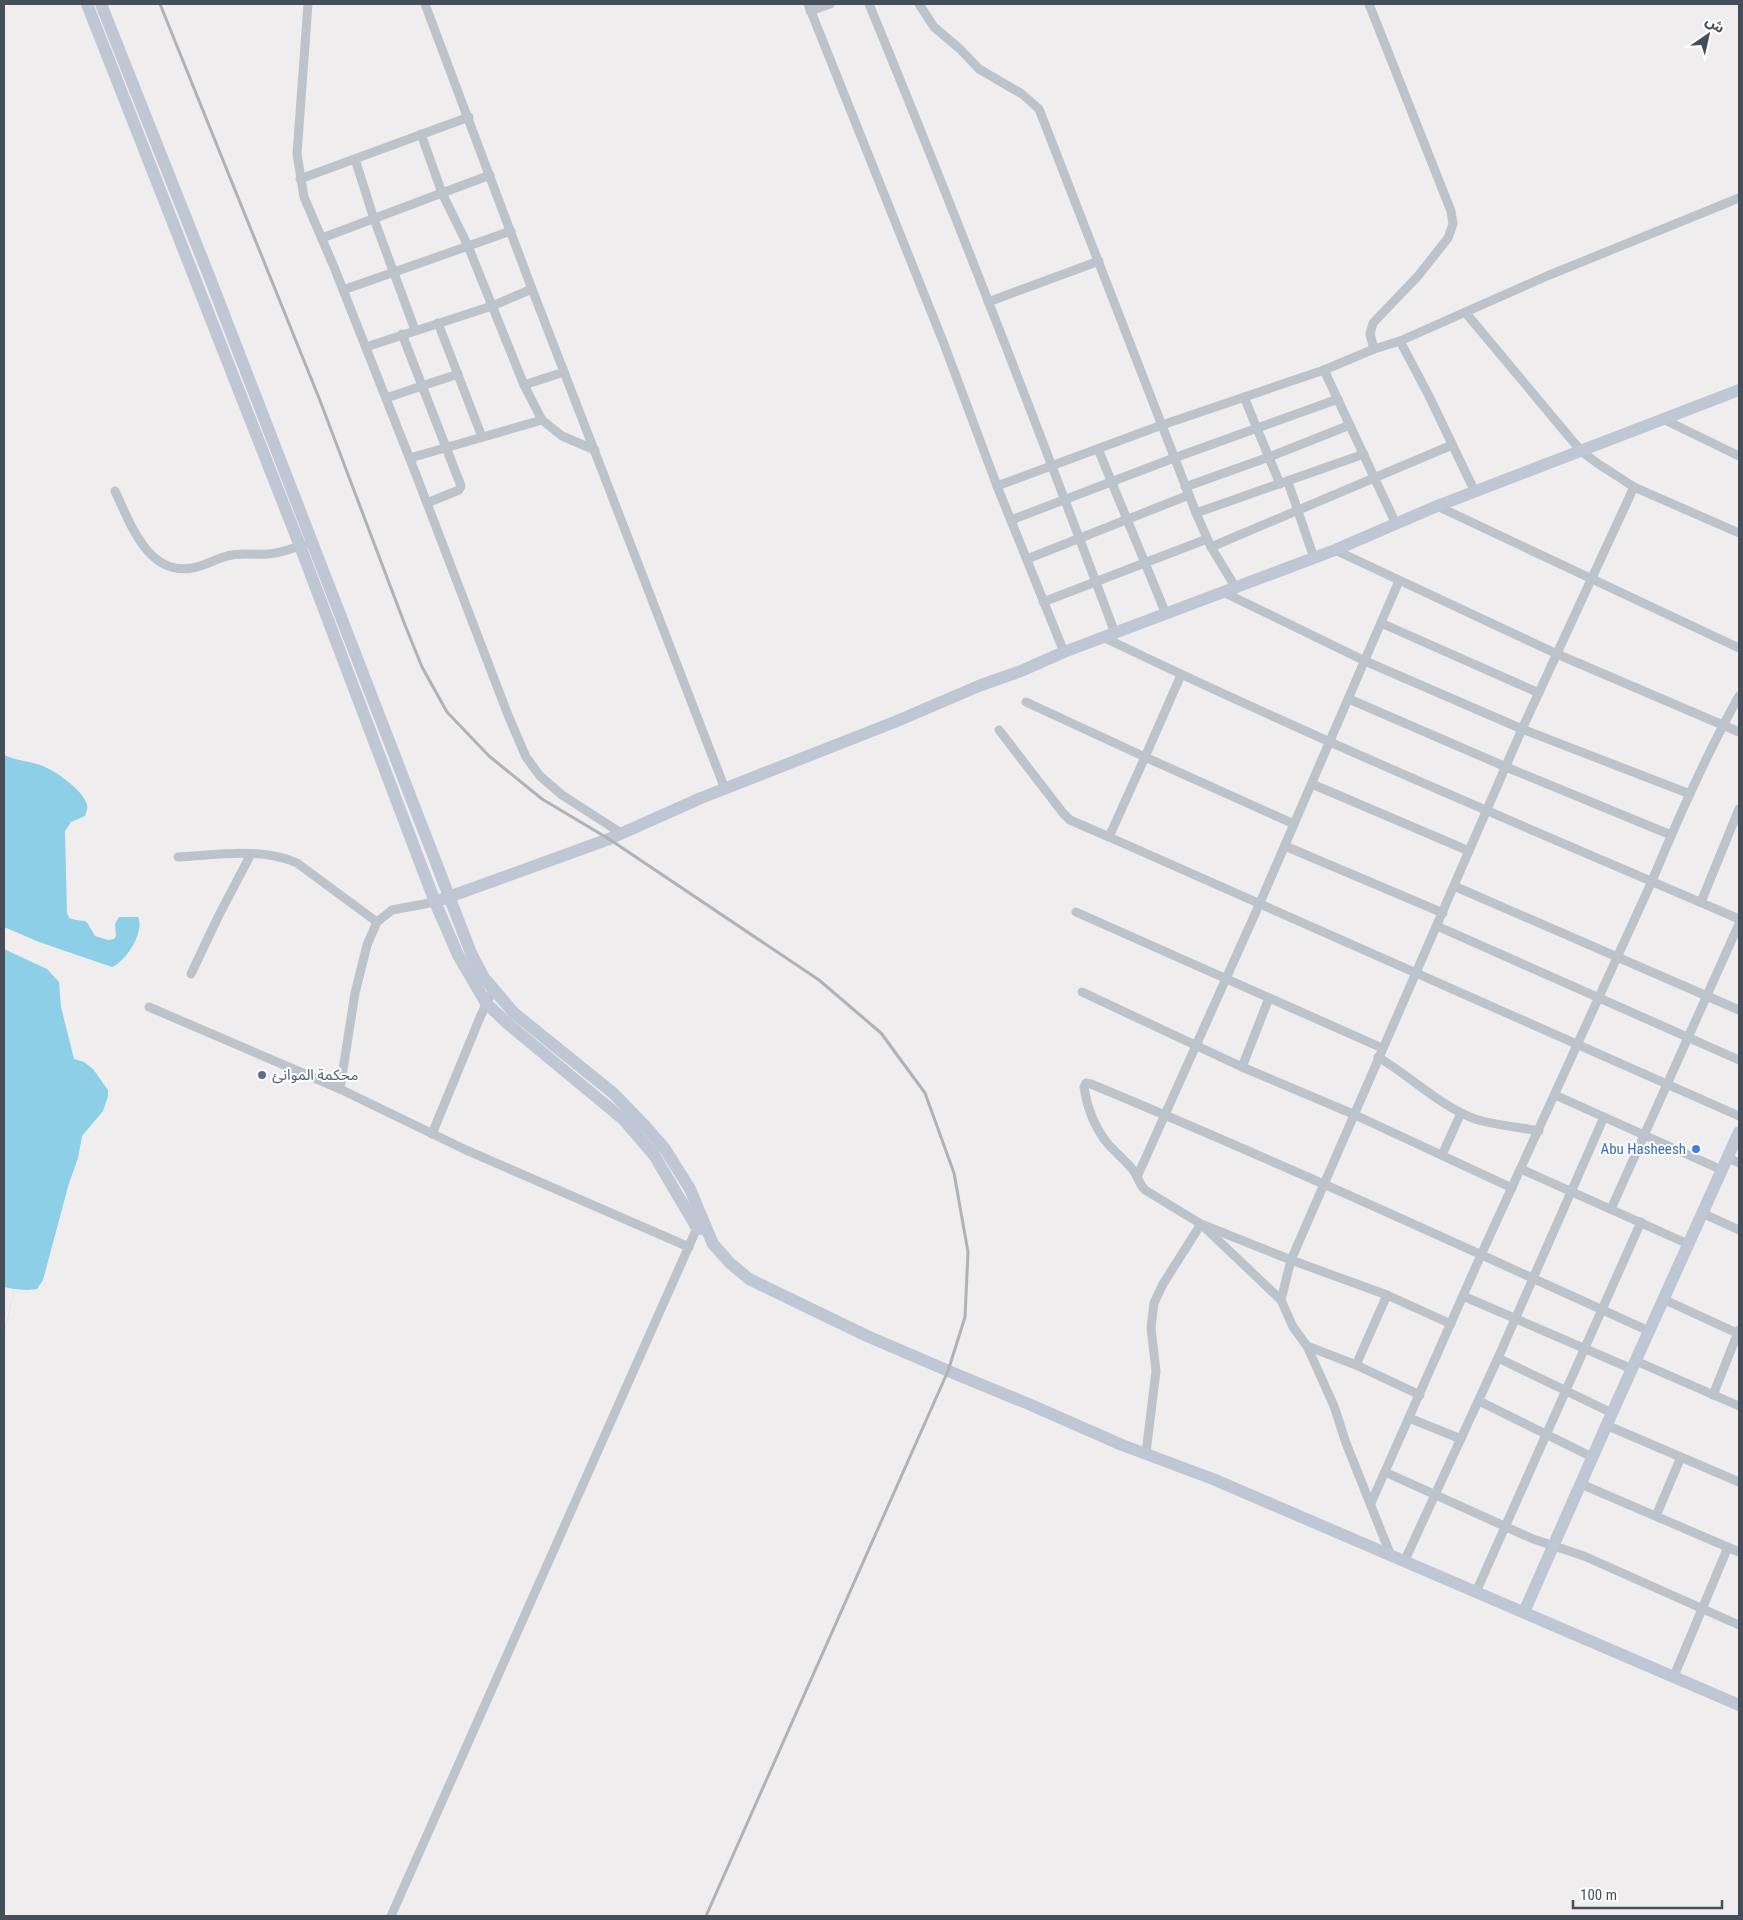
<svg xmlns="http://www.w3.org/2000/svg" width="1743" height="1920" viewBox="0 0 1743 1920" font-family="'Roboto Condensed','Noto Sans Arabic',sans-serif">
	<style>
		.water { fill: #8ccfe6 }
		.pier { fill: #efeded }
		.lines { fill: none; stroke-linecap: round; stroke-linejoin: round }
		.street { stroke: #bcc3cb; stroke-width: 9 }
		.secondary { stroke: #bec7d3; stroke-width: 12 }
		.rail { stroke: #afb2b7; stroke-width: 3 }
		.service-dot { fill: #5c6f8a; stroke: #fff; stroke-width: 2 }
		.shop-dot { fill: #3f7fe0; stroke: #fff; stroke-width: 2 }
		.labels { text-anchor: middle; stroke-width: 4; stroke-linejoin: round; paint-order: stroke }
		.service-label { font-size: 15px; fill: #4e5e75; stroke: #fff; text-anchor: start }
		.shop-label { font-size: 15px; fill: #366cbe; stroke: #fff; text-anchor: end }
	</style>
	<rect width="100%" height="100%" fill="#efeded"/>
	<g class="water">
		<path d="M4,755C15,760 26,761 37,764C52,768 84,790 87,805C88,809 86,812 85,816L71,822L65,831L67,913L69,918C90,925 82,913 95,936L108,940L114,939L116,936L115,924L119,917H138C145,932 126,961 112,967L39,942L4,927Z"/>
		<polygon points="4,949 47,969 59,982 61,1007 74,1059 84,1062 93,1069 108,1090 108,1096 103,1111 82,1136 78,1158 69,1183 43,1280 37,1289 27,1290 14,1289 4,1335"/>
	</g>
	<polygon class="pier" points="4,1287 14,1289 4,1335"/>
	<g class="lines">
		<g class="street">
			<polyline points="308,4 297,154 304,197 334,267 415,472 508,715 526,757 540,776 562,795 621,833"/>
			<polyline points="425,4 532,289 725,789"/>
			<polyline points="808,4 944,344 997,486 1064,652"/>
			<path d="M869,4C955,212 1036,422 1115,633"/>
			<polyline points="919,4 934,27 960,49 979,69 1022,94 1039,109 1196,513 1211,547 1236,588"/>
			<polyline points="1369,4 1451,211 1453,224 1448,238 1418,276 1373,323 1370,334 1374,349"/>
			<polyline points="810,11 830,4"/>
			<polyline points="421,134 442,193 468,246 524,385 542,420 562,436 595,450"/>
			<polyline points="355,159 374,219 415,330"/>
			<polyline points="300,179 469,117"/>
			<polyline points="322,238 490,175"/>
			<polyline points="343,290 511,231"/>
			<polyline points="988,302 1099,261"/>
			<polyline points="1465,312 1581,451 1597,463 1634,487 1739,533"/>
			<polyline points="438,323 482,437"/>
			<polyline points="402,334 461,486 459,490 427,503"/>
			<polyline points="1400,341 1429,396 1475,492"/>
			<polyline points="366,347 492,306 532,289"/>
			<polyline points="1324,370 1396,524"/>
			<polyline points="524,385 564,372"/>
			<polyline points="1244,397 1280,484"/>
			<polyline points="386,398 458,374"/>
			<polyline points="1665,420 1739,456"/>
			<polyline points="1098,449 1166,614"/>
			<polyline points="410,458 542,420"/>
			<polyline points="1288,482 1314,558"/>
			<polyline points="997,486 1162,425 1324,370 1374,349 1400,341 1547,276 1739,198"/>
			<polyline points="1185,487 1269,457 1350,425"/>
			<path d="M115,491C130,523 148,576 192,568C206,566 218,557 232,555C244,553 255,555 267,554C279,554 292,548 304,545"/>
			<polyline points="1437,506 1739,648"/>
			<polyline points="1196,513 1364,454"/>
			<polyline points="1011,520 1174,458 1338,399"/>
			<polyline points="1211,547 1452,445"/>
			<polyline points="1335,550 1557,654 1739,732"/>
			<polyline points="1027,559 1189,495"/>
			<polyline points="1223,592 1365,661 1522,729 1690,794"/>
			<polyline points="1043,602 1207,539"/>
			<polyline points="1381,623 1539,693"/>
			<path d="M1103,637C1312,738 1526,827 1739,919"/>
			<polyline points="1181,675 1145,757 1294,824"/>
			<polyline points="1349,699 1506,767 1671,835"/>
			<polyline points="1026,702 1145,757 1109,837 1739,1116"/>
			<polyline points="999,730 1063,813 1070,820 1109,837"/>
			<polyline points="1312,784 1469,851"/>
			<polyline points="1285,846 1443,913"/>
			<path d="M178,857C216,855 261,847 297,863L377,922"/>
			<polyline points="1454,886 1739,1010"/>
			<polyline points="435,902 392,910 377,922 367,945 355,993 340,1089 466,1150 689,1247"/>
			<polyline points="1701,902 1739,809"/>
			<polyline points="1076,912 1382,1048"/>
			<polyline points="1437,926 1739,1060"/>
			<polyline points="191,974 218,917 251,854"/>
			<polyline points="1082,992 1242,1067 1353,1114 1512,1188"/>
			<polyline points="149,1007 340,1089"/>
			<path d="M1378,1057C1410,1076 1440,1106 1475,1119C1494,1125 1519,1127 1539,1131"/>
			<polyline points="1242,1067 1269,998"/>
			<polyline points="1555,1095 1722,1170"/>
			<polyline points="432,1134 481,1015 493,990"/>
			<polyline points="1442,1155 1461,1113"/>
			<polyline points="1727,1157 1739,1163"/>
			<polyline points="1521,1169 1688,1244"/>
			<polyline points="1137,1177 1259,905 1399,581"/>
			<polyline points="1611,1209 1739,924"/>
			<polyline points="1702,1213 1739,1230"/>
			<polyline points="1463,1296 1632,1369"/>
			<polyline points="1663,1299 1739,1334"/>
			<polyline points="1451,1324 1387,1295 1291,1260 1522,729 1634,487"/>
			<polyline points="1307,1346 1356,1365 1420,1395"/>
			<polyline points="1498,1358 1612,1413"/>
			<polyline points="1636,1361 1739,1406"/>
			<polyline points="1356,1365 1387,1295"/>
			<polyline points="1713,1395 1739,1330"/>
			<polyline points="1479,1401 1592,1457"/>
			<polyline points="1409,1418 1461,1439"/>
			<polyline points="1606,1425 1739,1482"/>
			<polyline points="1146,1453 1156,1371 1151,1328 1154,1303 1163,1284 1201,1224 1281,1300"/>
			<polyline points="1385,1472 1533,1539 1584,1556 1739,1625"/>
			<polyline points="1581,1484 1739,1552"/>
			<path d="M1371,1503L1481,1255L1652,881C1678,818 1706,755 1739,696"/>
			<polyline points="1656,1516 1681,1457"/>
			<path d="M1391,1556L1346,1443L1334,1406L1307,1346L1293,1327L1281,1300L1291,1260L1201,1224L1145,1190C1139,1184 1138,1177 1133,1170C1126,1161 1116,1153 1108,1144C1095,1128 1087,1107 1084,1087L1086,1083L1091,1084C1279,1162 1464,1247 1649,1331"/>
			<polyline points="1404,1562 1498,1358 1604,1117"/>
			<polyline points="1476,1592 1641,1222"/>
			<polyline points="1674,1676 1728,1547"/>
			<polyline points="391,1916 697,1228"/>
		</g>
		<g class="secondary">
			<polyline points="87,4 300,546 435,902 458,955 486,1003 508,1024 624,1120 654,1155 697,1228 706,1230"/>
			<polyline points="101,4 211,281 471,953 484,978 514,1013 613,1093 646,1127 665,1149 690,1189 713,1244 730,1263 749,1279 867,1336 958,1375 1031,1405 1122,1445 1213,1479 1739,1705"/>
			<polyline points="435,902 609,839 701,798 897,721 981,685 1021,671 1064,652 1335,550 1437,506 1739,390"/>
			<polyline points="1524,1612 1612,1413 1739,1132"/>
		</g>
		<polyline class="rail" points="160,4 319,398 405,625 422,667 447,712 489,756 542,799 609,839 819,980 881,1033 925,1093 954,1173 968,1252 965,1317 948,1371 706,1916"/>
	</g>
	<circle class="service-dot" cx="262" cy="1075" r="5"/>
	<circle class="shop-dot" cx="1696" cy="1149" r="5"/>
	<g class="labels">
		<g class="service-label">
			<text x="272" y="1080">محكمة الموانئ</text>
		</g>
		<g class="shop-label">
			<text x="1686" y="1154">Abu Hasheesh</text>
		</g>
	</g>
	<rect width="1743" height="1920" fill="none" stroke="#464f59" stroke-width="10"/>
	<g transform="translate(1708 35) rotate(34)" stroke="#ffffff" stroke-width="4" paint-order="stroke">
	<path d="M0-4L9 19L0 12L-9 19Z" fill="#464f59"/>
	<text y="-8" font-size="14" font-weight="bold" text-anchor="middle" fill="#464f59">ش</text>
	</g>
	<path d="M1573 1900v8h149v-8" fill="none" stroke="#464f59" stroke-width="2.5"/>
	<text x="1580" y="1900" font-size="15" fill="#464f59" stroke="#ffffff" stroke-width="4" paint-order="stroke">100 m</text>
</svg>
